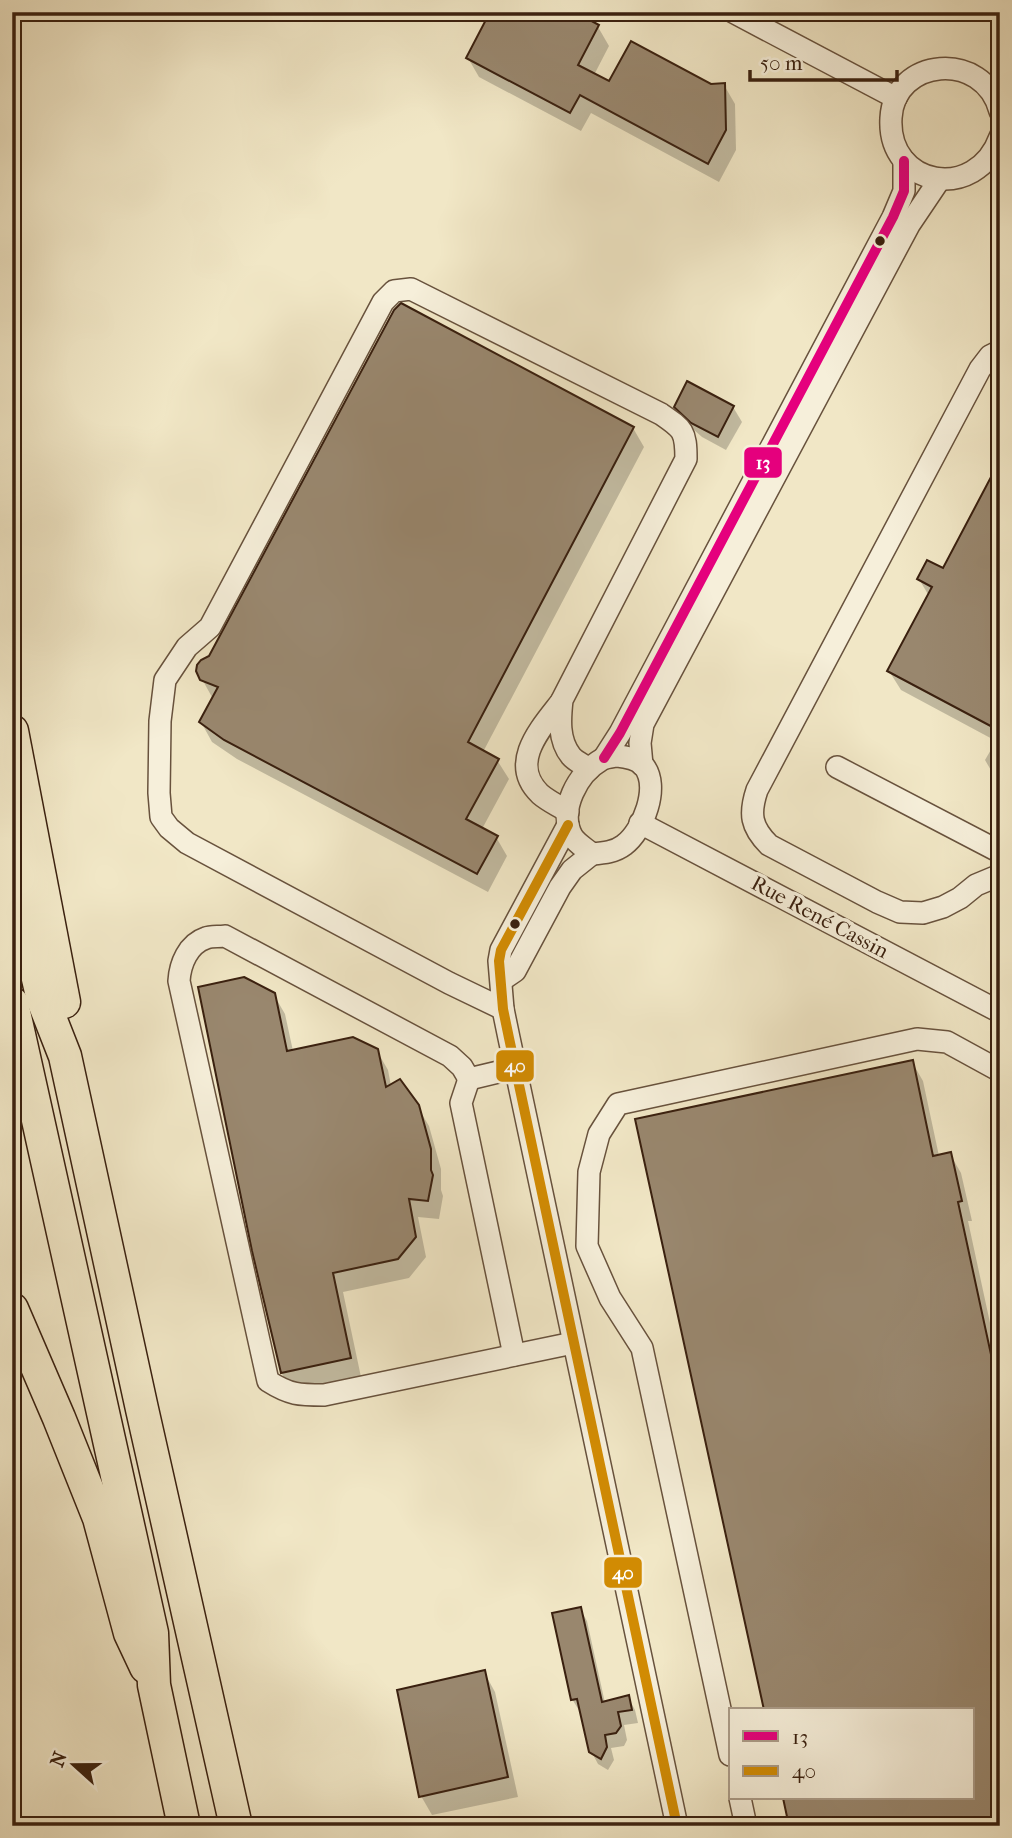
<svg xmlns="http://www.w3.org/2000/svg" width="1012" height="1838" viewBox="0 0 1012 1838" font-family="'IM FELL French Canon',serif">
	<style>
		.shadow { fill: #0003 }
		.building { fill: #99876e; stroke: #3a200f; stroke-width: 2 }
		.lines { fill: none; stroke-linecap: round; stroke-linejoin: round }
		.minor-casing { stroke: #68523d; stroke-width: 24 }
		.highway-casing { stroke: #3a200f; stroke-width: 35 }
		.minor { stroke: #f6efda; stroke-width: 21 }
		.highway { stroke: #f1e7c6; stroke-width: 32 }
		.bus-1-casing { stroke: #f6efda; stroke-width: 16 }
		.bus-2-casing { stroke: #f6efda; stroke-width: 16 }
		.bus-1 { stroke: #e5007d; stroke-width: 10 }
		.bus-2 { stroke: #d18b03; stroke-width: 10 }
		.bus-dot { fill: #3a200f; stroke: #f6efda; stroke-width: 2.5 }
		.labels { text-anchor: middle; stroke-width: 7; stroke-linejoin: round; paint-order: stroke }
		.street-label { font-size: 21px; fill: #3a200f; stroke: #f6efda }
		.line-badge { stroke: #f6efda; stroke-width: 2.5 }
		.badge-label { font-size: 19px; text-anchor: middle; font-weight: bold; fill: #fff }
	</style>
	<rect width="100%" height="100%" fill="#f1e7c6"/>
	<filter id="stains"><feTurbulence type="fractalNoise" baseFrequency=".00286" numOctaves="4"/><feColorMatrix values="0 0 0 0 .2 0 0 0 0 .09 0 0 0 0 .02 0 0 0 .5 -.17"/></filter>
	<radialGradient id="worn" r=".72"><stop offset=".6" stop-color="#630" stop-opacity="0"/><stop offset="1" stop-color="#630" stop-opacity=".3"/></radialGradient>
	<g class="shadow">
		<polygon points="598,27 609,46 594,75 610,84 724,85 735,104 736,150 719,182 591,113 581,131 479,77 468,58"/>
		<polygon points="676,407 733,407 742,422 726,450 702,437 684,421"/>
		<polygon points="633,428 644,447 483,752 497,760 509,779 482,829 496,837 507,856 488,892 237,759 212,742 201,722 213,699 202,679"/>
		<polygon points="1000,464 1000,781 996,779 985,760 996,741 901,690 889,671 929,596 919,579 943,571"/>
		<polygon points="274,995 285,1014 293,1051 377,1051 388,1070 391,1086 417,1106 429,1126 441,1169 441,1190 443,1196 439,1219 418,1217 426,1257 409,1278 343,1292 361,1377 292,1391 281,1372"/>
		<polygon points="912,1062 923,1081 939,1156 950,1154 961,1173 972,1221 968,1221 1000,1369 1000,1826 791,1826 785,1798 972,1798 972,1710 766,1710 637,1120"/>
		<polygon points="580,1609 587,1621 605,1703 628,1697 635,1710 638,1723 624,1725 627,1740 624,1746 611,1748 614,1760 608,1770 598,1764 591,1751 582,1712 580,1712 572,1699"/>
		<polygon points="484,1672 495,1692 518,1797 432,1815 421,1796"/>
	</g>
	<g class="building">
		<polygon points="490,12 575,12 599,25 578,65 609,81 631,41 711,84 725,83 726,130 708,164 580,95 570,113 466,58"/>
		<polygon points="401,303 634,427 468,742 499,759 466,819 498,836 477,874 224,740 199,722 218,687 200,680 196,671 197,665 201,660 209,656 394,310"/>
		<polygon points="687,381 734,406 718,437 691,423 674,407"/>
		<polygon points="1000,460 1000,731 887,671 932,587 917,579 927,560 943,568"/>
		<polygon points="244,977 275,993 287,1051 353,1037 378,1049 386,1087 400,1079 419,1105 431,1149 431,1170 433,1175 428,1201 409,1199 416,1237 398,1259 333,1273 351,1358 281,1373 252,1251 198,987"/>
		<polygon points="913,1060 933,1156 951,1152 962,1201 958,1202 1000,1396 1000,1826 789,1826 783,1798 972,1798 972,1710 764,1710 635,1119"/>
		<polygon points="581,1607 602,1702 629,1695 632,1710 618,1712 621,1726 616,1733 605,1735 607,1747 601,1759 589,1752 577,1699 571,1700 552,1613"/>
		<polygon points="485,1670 508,1777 419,1797 397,1690"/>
	</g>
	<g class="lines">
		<defs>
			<g id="minor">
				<polyline points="733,12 896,98"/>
				<path d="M1000,111C983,49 894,58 891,118C887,187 976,203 1000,137"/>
				<path d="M1000,351L990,356L980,369L757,790C749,814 751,827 769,845L877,902L900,912L923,913L943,907L960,898L976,885L1000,875"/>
				<path d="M561,702C541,728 508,763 540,794C548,801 559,806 568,812"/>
				<path d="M617,756C626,757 636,758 643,765C661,786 643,831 624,845C615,852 604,853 592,854C585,848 576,843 572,836C558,810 578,773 601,760C606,757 612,757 617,756Z"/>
				<polyline points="604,758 620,733 893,217 904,191 904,161"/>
				<polyline points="642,765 640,743 643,724 909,225 940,179"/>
				<polyline points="837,767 1000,852"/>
				<polyline points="640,823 1000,1012"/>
				<polyline points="568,825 501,950 499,961 503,1009 509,1038 677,1826"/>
				<polyline points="502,980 515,971 560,887 572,870 592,854"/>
				<path d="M503,1009L449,983L187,843L169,828L161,817L159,793L160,721L165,680L187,647L210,627L383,302L394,291L411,289L661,414C683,429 686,431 686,459L562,700C560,718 558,740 571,756C575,761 584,765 589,769"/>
				<path d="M515,1068L469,1079L462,1067L450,1056L225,936C219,937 211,936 206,938C188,944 180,964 179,981L268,1381C290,1395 299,1395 324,1395L573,1343"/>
				<polyline points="469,1079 461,1103 514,1355"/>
				<polyline points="730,1755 642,1348 610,1298 587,1246 589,1172 599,1134 618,1104 917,1039 947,1042 1000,1071"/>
				<polyline points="740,1798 746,1826"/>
			</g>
			<g id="highway">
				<polyline points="12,731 64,1002"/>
				<polyline points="12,868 43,1000 65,1056 142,1409 236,1826"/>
				<polyline points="12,1003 152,1633 154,1685 184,1826"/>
				<polyline points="12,1309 59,1418 99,1518 130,1633 146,1667"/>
			</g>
		</defs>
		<use href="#minor" class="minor-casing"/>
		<use href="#highway" class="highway-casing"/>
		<use href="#minor" class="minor"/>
		<use href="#highway" class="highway"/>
		<defs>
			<polyline id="bus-1" points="604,758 620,733 893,217 904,191 904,161"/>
			<polyline id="bus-2" points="568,825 501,950 499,961 503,1009 509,1038 677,1826"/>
		</defs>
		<use href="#bus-1" class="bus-1-casing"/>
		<use href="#bus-2" class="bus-2-casing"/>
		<use href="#bus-1" class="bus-1"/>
		<use href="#bus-2" class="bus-2"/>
	</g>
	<g class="bus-dot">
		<circle cx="880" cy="241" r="6"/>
		<circle cx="515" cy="924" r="6"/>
	</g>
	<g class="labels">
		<g class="street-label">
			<text transform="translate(820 917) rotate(28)" y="7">Rue René Cassin</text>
		</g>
	</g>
	<g class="line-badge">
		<rect x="743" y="446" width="40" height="33" rx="7" fill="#e5007d"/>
		<rect x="495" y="1049" width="40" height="34" rx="7" fill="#d18b03"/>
		<rect x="603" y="1556" width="40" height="33" rx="7" fill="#d18b03"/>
	</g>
	<g class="badge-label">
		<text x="763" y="469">13</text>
		<text x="515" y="1072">40</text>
		<text x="623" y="1579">40</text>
	</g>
	<rect width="1012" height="1838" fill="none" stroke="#f1e7c6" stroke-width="42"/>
	<rect x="14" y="14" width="984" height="1810" fill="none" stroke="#3a200f" stroke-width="3.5"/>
	<rect x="21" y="21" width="970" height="1796" fill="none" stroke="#3a200f" stroke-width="2"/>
	<rect x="729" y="1708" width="245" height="91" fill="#f6efda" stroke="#ab9c89" stroke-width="2"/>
	<rect x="743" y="1731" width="35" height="10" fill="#e5007d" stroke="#ab9c89" stroke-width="2"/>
	<text x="792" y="1744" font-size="21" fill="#3a200f">13</text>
	<rect x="743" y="1766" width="35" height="10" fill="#d18b03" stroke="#ab9c89" stroke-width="2"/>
	<text x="792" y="1778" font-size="21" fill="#3a200f">40</text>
	<g transform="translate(74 1765) rotate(291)" stroke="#f6efda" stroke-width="5" paint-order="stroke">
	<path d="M0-5L12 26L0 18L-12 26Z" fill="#3a200f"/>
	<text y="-10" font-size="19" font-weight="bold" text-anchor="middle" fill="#3a200f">N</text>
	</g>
	<path d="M750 70v10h147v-10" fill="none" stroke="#3a200f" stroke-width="3.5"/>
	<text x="760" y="70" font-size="21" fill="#3a200f" stroke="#f6efda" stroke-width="5" paint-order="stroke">50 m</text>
	<rect width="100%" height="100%" filter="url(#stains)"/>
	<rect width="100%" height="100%" fill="url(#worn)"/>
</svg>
